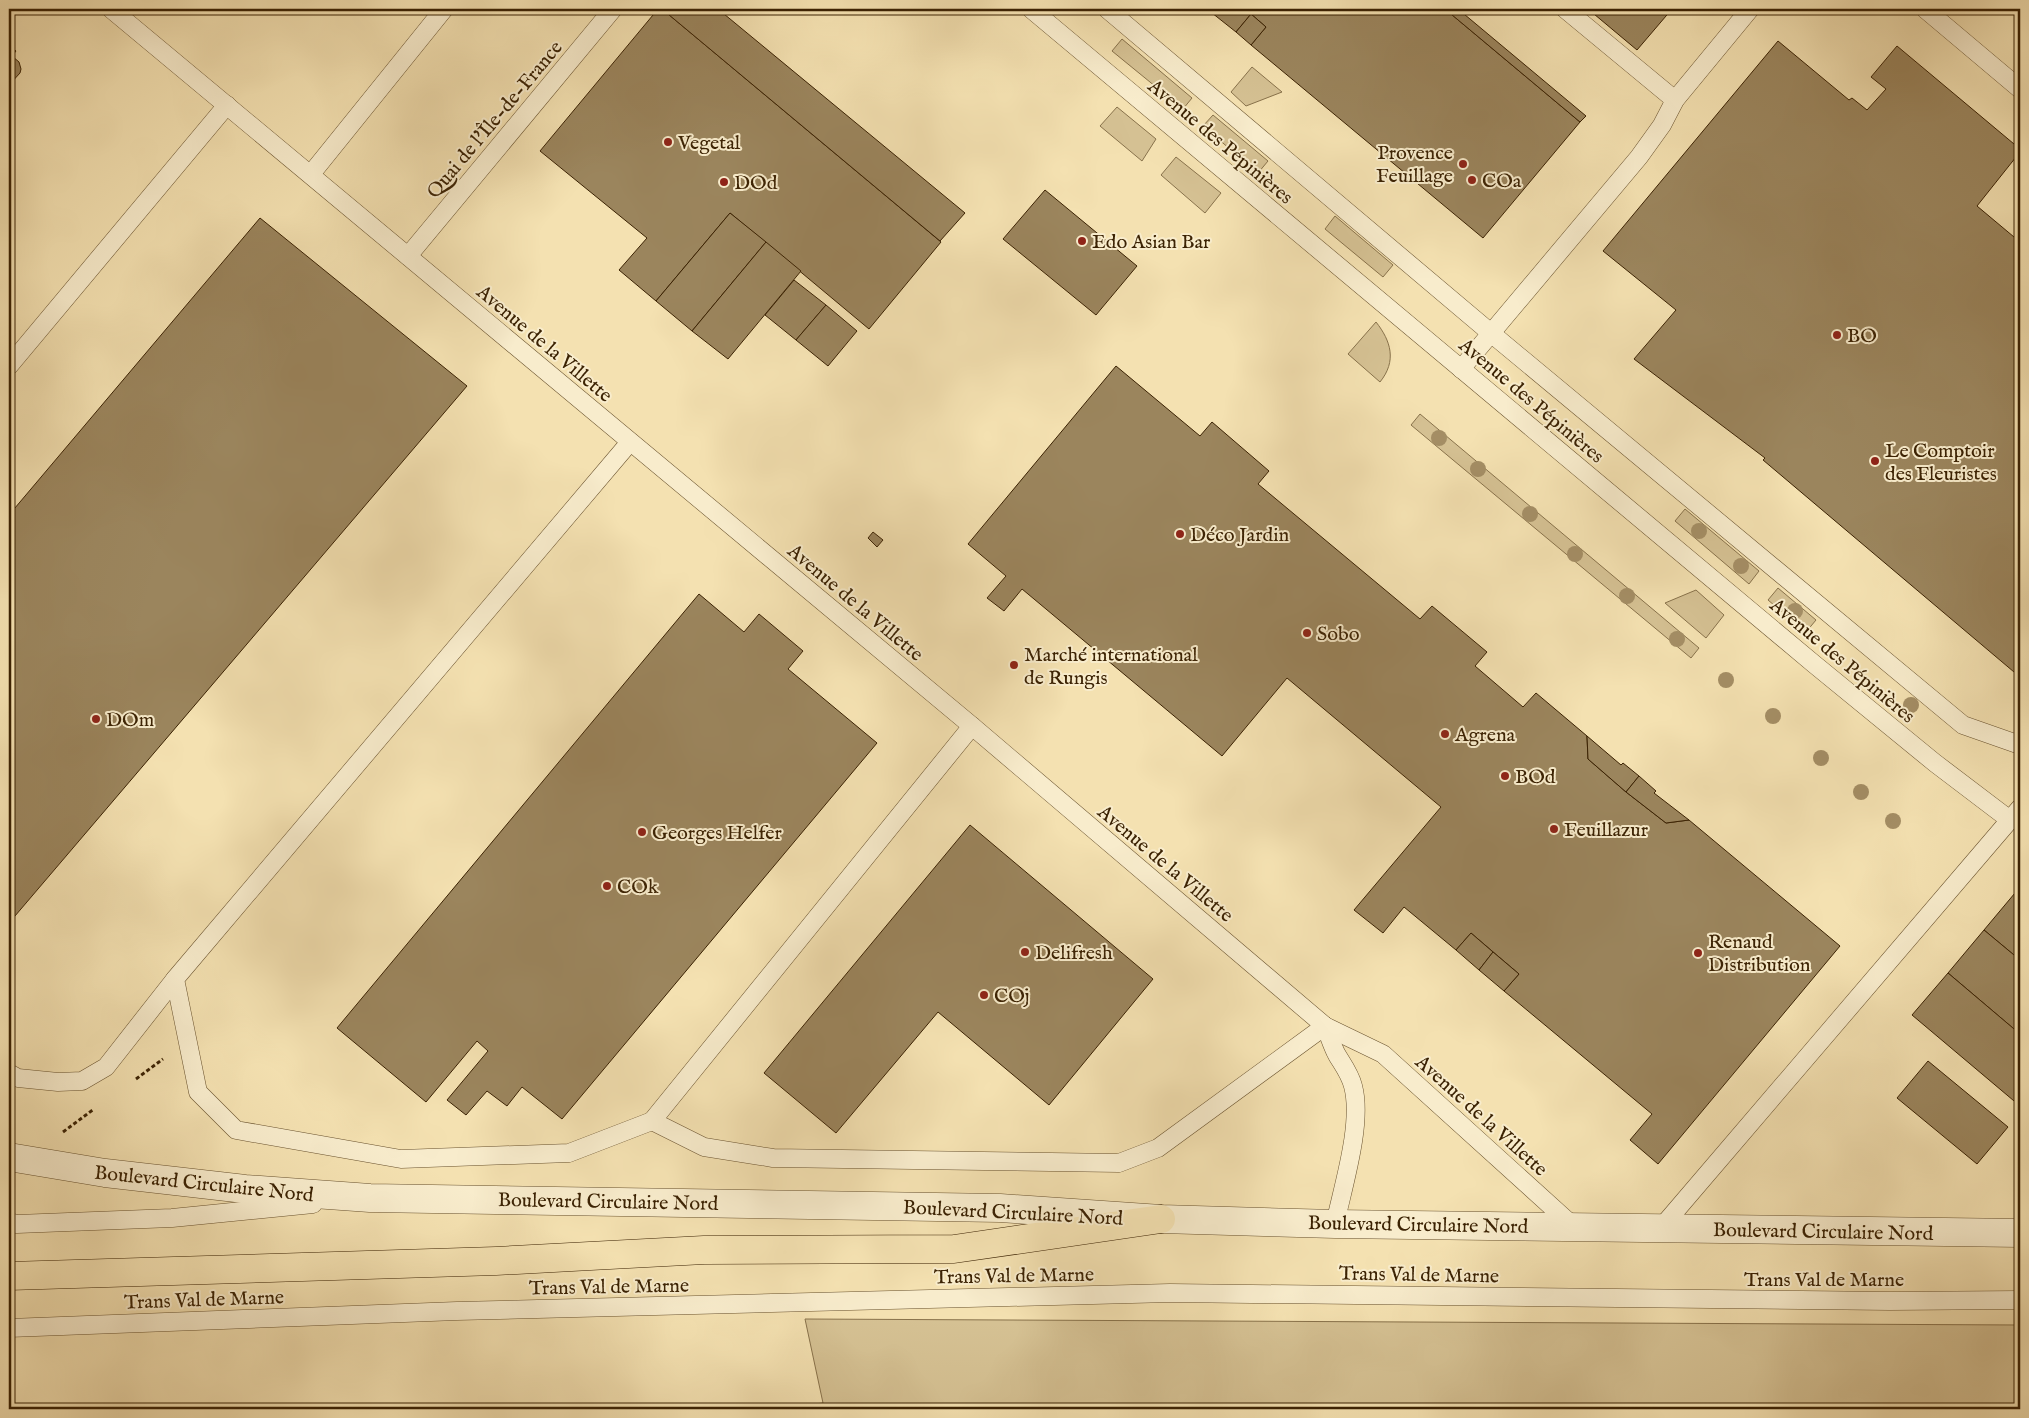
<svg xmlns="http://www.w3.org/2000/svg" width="2029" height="1418" viewBox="0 0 2029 1418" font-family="'IM FELL English',serif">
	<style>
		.green { fill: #d5c193; stroke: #88724b }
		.building { fill: #9b855d; stroke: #3b2203 }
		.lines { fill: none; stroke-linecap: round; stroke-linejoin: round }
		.service-casing { stroke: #69522e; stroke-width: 19 }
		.minor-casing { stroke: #69522e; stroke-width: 29 }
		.motorway-casing { stroke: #3b2203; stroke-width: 29 }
		.path { stroke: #3b2203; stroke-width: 3; stroke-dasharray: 4 2.5; stroke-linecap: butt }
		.service { stroke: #f8eccc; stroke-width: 18 }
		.minor { stroke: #f8eccc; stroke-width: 28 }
		.motorway { stroke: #f4e1b1; stroke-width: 28 }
		.tree { fill: #a48e65 }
		.poi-dot { fill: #8f2418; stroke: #f8eccc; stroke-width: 2 }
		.labels { text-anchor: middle; stroke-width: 4; stroke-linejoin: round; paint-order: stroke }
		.street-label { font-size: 20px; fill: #3b2203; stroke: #f8eccc }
		.poi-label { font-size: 20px; fill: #3b2203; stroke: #f8eccc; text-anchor: start }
	</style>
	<rect width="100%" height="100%" fill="#f4e1b1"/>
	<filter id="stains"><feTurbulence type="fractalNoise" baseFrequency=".004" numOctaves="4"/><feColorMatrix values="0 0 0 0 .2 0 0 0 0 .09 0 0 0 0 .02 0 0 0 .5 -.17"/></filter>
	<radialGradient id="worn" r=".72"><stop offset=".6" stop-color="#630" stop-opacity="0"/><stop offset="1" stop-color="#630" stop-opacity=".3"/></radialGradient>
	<g class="green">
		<polygon points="1122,39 1192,98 1183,109 1112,51"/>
		<polygon points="1252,67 1282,92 1246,106 1231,92"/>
		<polygon points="1117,107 1156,139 1142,161 1100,126"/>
		<polygon points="1213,115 1268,161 1258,173 1203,126"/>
		<polygon points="1176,157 1221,193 1205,213 1161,175"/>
		<polygon points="1335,216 1393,265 1383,277 1325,229"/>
		<path d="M1376,322C1391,341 1397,361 1380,382L1348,354Z"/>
		<polygon points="1420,414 1699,648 1691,658 1411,425"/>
		<polygon points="1685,509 1759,571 1749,584 1675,521"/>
		<polygon points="1778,588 1816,620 1806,632 1768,600"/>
		<polygon points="1696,590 1724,615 1706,638 1665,603"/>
		<polygon points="805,1319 2020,1325 2020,1409 774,1409 823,1403"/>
	</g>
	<g class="building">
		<polygon points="658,9 662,9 941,242 869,329 730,213 656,301 619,270 647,238 540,151"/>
		<polygon points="662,9 718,9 965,213 940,241"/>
		<polygon points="1207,9 1445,9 1580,122 1483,238 1251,45 1266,27 1251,14 1236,32"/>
		<polygon points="1445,9 1458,9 1586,116 1580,122"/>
		<polygon points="1588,9 1672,9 1637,50"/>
		<polygon points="1251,14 1266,27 1251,45 1236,32"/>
		<polygon points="1778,41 1849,100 1852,98 1867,110 1886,89 1871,77 1897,46 2020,149 2020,152 1977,206 2020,242 2020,666 2014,672 1763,460 1765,458 1634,359 1676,310 1603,251"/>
		<polygon points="9,45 16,51 12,56 19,62 21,69 20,73 9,85"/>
		<polygon points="1045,190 1137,266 1096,315 1003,239"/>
		<polygon points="730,213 766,242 692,331 656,301"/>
		<polygon points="260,218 467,386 9,923 9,515"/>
		<polygon points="766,242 801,271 728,359 692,331"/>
		<polygon points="794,280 826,305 796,340 765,315"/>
		<polygon points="826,305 857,331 828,366 796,340"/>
		<polygon points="1116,366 1200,436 1212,422 1269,471 1258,484 1420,619 1432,606 1487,652 1475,666 1523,707 1536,693 1587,736 1588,759 1626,792 1666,823 1689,820 1840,946 1658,1164 1630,1140 1652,1114 1504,991 1519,974 1471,933 1456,950 1404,907 1383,933 1354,910 1441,807 1287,678 1222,756 1022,589 1004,611 987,598 1006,576 968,544"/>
		<polygon points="873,532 883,540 877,547 868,538"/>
		<polygon points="699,594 744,632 759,614 803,651 788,669 877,743 562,1119 522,1087 507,1106 487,1091 466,1115 447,1100 488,1051 477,1041 426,1102 337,1028"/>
		<polygon points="1587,736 1621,765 1623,763 1639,776 1626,792 1588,759"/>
		<polygon points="1639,776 1656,791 1654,793 1689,820 1666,823 1626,792"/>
		<polygon points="970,825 1153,979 1049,1105 938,1012 836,1133 764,1073"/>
		<polygon points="2020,887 2020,960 1984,930"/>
		<polygon points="1984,930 2020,960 2020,1034 1948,973"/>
		<polygon points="1471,933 1493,952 1479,970 1456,950"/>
		<polygon points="1493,952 1519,974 1504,991 1479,970"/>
		<polygon points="1948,973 2020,1034 2020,1106 1912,1015"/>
		<polygon points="1928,1061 2008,1127 1977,1164 1897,1098"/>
	</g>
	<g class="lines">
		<defs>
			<g id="service">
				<polyline points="111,9 972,726 1325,1026 1383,1054 1573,1226"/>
				<polyline points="1031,9 1814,664 1935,763 2010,820"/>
				<polyline points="1107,9 1492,334 1963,725 2020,745"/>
				<polyline points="1565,9 1675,100"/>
				<polyline points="1925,9 2020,89"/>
				<polyline points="311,174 444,9"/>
				<polyline points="408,256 613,9"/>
				<polyline points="9,366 227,105"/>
				<polyline points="1461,369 1639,157 1662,125 1675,100 1750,9"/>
				<polyline points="630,442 175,979 198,1092 236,1130 401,1159 569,1153 652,1121 704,1147 773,1158 1119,1163 1158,1148 1325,1026"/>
				<path d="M1325,1026C1329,1035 1332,1046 1337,1055C1343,1065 1350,1074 1353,1086C1363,1123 1343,1186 1335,1224"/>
				<polyline points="9,1073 18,1078 58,1082 82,1081 106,1067 175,979"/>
				<polyline points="652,1121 972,726"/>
				<polyline points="9,1222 17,1224 172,1218 313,1204"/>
				<polyline points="1660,1229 2020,808"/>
				<polyline points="9,1328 457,1311 1170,1293 1890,1301 2020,1300"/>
			</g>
			<polyline id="minor" points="9,1157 105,1173 245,1189 370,1198 1000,1208 1161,1219 1335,1224 2020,1233"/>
			<polyline id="motorway" points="9,1276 496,1261 704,1250 954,1249 1161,1219"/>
		</defs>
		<use href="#service" class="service-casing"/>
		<use href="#minor" class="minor-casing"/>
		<use href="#motorway" class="motorway-casing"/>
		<g class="path">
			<polyline points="136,1079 163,1059"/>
			<polyline points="63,1132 94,1109"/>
		</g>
		<use href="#service" class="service"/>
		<use href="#minor" class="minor"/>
		<use href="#motorway" class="motorway"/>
	</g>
	<g class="tree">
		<circle cx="1439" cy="438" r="8"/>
		<circle cx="1478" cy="469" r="8"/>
		<circle cx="1530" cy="514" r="8"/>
		<circle cx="1699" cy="531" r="8"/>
		<circle cx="1575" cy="554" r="8"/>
		<circle cx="1741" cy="566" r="8"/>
		<circle cx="1627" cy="596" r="8"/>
		<circle cx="1795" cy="611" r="8"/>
		<circle cx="1677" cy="639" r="8"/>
		<circle cx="1726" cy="680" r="8"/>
		<circle cx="1911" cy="705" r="8"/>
		<circle cx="1773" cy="716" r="8"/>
		<circle cx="1821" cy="758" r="8"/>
		<circle cx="1861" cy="792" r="8"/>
		<circle cx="1893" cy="821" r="8"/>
	</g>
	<g class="poi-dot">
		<circle cx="668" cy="142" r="5"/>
		<circle cx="1463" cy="164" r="5"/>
		<circle cx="1472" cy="180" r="5"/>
		<circle cx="724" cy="182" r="5"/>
		<circle cx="1082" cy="241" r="5"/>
		<circle cx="1837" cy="335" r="5"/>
		<circle cx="1875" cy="461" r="5"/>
		<circle cx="1180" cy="534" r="5"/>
		<circle cx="1307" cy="633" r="5"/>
		<circle cx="1014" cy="665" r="5"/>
		<circle cx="96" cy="719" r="5"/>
		<circle cx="1445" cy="734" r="5"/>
		<circle cx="1505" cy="776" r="5"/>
		<circle cx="1554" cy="829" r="5"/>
		<circle cx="642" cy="832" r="5"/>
		<circle cx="607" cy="886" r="5"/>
		<circle cx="1025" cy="952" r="5"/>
		<circle cx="1698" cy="953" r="5"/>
		<circle cx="984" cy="995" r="5"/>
	</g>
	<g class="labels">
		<g class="street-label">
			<text transform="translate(494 119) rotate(-50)" y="7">Quai de l'Île-de-France</text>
			<text transform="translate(1221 141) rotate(40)" y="7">Avenue des Pépinières</text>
			<text transform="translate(545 343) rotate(40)" y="7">Avenue de la Villette</text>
			<text transform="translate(1532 400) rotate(40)" y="7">Avenue des Pépinières</text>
			<text transform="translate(856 602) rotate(40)" y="7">Avenue de la Villette</text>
			<text transform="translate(1843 660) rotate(40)" y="7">Avenue des Pépinières</text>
			<text transform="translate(1166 863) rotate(40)" y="7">Avenue de la Villette</text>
			<text transform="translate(1482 1115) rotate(42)" y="7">Avenue de la Villette</text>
			<text transform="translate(204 1183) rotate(6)" y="7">Boulevard Circulaire Nord</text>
			<text transform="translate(608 1201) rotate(1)" y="7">Boulevard Circulaire Nord</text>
			<text transform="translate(1013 1212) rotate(3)" y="7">Boulevard Circulaire Nord</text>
			<text transform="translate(1418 1224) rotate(1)" y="7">Boulevard Circulaire Nord</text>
			<text transform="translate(1823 1231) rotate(1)" y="7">Boulevard Circulaire Nord</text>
			<text transform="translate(1419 1274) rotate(1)" y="7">Trans Val de Marne</text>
			<text transform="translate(1014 1275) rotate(-1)" y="7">Trans Val de Marne</text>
			<text x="1824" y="1286">Trans Val de Marne</text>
			<text transform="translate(609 1286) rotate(-1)" y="7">Trans Val de Marne</text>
			<text transform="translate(204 1299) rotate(-2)" y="7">Trans Val de Marne</text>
		</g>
		<g class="poi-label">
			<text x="678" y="149">Vegetal</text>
			<text x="1453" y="159" text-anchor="end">Provence<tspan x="1453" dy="23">Feuillage</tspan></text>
			<text x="1482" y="187">COa</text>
			<text x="734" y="189">DOd</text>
			<text x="1092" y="248">Edo Asian Bar</text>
			<text x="1847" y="342">BO</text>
			<text x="1885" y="457">Le Comptoir<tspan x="1885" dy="23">des Fleuristes</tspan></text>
			<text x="1190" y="541">Déco Jardin</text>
			<text x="1317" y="640">Sobo</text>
			<text x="1024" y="661">Marché international<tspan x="1024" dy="23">de Rungis</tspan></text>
			<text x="106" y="726">DOm</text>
			<text x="1455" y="741">Agrena</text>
			<text x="1515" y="783">BOd</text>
			<text x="1564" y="836">Feuillazur</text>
			<text x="652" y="839">Georges Helfer</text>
			<text x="617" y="893">COk</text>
			<text x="1708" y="948">Renaud<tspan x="1708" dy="23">Distribution</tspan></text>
			<text x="1035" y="959">Delifresh</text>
			<text x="994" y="1002">COj</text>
		</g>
	</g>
	<rect width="2029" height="1418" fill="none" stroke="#f4e1b1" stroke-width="30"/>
	<rect x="10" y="10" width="2009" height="1398" fill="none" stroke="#3b2203" stroke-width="2.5"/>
	<rect x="15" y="15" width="1999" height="1388" fill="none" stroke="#3b2203"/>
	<rect width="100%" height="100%" filter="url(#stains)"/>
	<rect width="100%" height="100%" fill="url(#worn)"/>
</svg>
